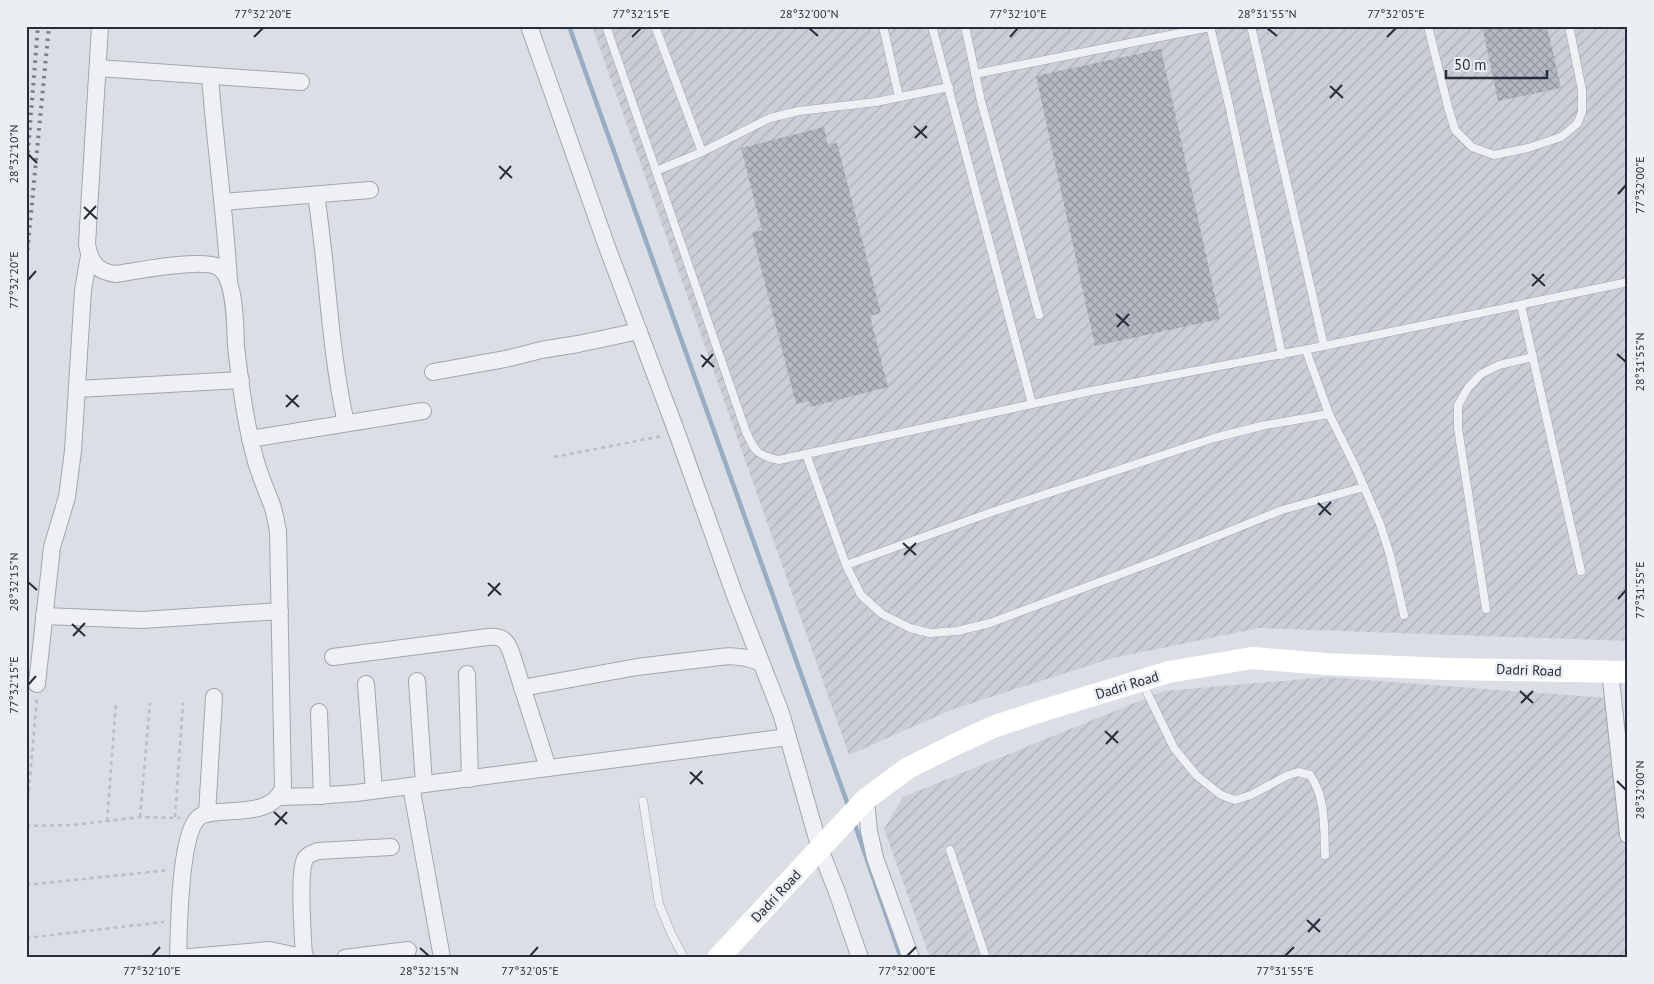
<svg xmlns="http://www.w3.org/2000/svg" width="1654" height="984" viewBox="0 0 1654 984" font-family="'PT Sans',sans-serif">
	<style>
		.industrial { fill: url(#industrial-furrows) }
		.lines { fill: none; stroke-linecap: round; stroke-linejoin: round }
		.stream { stroke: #97acc5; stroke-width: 4.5 }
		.building { fill: url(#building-cross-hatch) }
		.lane-casing { stroke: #a1a6af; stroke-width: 9 }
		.street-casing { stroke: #a1a6af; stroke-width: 18 }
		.path { stroke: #babdc4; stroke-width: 2.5; stroke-dasharray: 4 4; stroke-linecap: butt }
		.lane { stroke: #eef0f4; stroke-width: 8 }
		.street { stroke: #eef0f4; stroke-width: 16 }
		.secondary { stroke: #fff; stroke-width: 22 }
		.rail { stroke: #767e8e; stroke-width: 4; stroke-dasharray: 2.5 5; stroke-linecap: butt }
		.ticks { fill: none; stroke: #262d3b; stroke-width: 2 }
		.labels { text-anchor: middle; stroke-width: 5; stroke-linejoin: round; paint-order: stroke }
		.street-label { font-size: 14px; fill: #262d3b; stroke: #ebeef3 }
		.neatline { fill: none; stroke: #262d3b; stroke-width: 2 }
		.ticks-label { font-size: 12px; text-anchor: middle; fill: #262d3b }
	</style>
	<defs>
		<pattern id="industrial-furrows" width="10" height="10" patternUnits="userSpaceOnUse" patternTransform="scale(1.25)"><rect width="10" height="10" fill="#caced7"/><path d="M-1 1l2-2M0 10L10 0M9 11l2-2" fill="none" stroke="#adb1b9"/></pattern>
		<pattern id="building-cross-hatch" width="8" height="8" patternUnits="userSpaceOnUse" patternTransform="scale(1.25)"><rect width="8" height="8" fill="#b3b8c2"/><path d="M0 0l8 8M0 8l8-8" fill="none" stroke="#91969f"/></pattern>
	</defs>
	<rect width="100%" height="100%" fill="#dbdfe5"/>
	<g class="industrial">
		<polygon points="592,26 1628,26 1628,641 1259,628 1109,659 951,710 849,755"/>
		<polygon points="1327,677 1621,699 1628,759 1628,958 930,958 884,829 903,797 1164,691"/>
	</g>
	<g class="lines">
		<g class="stream">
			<polyline points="569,26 849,808"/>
			<polyline points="854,822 901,958"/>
		</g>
	</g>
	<g class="building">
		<polygon points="1482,26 1547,26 1561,88 1498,101"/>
		<polygon points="1161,49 1220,319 1095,346 1036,76"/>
		<polygon points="824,127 828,145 837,143 881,313 870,316 888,387 810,407 809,401 796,404 752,233 762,230 741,148"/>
	</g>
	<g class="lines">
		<defs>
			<g id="lane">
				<path d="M606,26L746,432C755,452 757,455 779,460L1091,391L1324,346L1628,282"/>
				<polyline points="655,26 702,152"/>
				<polyline points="883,26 899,97"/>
				<polyline points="932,26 1032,404"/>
				<polyline points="965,26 981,101 1039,315"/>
				<polyline points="1210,26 1229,105 1282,355"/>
				<polyline points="1251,26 1324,346"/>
				<polyline points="1428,26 1448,107 1455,130 1472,147 1494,155 1528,148 1561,137 1577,124 1582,112 1582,90 1569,26"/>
				<polyline points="975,74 1210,27"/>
				<polyline points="656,171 702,152 770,118 799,111 876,102 949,87"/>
				<polyline points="1521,305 1581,571"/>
				<polyline points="1306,350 1329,414 1355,466 1380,524 1390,555 1404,615"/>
				<polyline points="806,454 846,565 861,595 882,614 910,628 930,633 957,631 990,623 1158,560 1282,510 1364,487"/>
				<polyline points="846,565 989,513 1214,438 1261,426 1329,414"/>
				<polyline points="1486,609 1458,428 1458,405 1468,388 1481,374 1499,365 1533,357"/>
				<path d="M1142,682L1174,748L1196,775L1221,795L1235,800L1251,795L1286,776L1298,772L1310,775C1326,797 1324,828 1325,855"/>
				<polyline points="643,801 659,904 671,933 684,958"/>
				<polyline points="950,850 986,958"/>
			</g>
			<g id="street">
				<path d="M100,26L87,244C90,262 97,272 116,274C136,271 202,258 218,267C236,277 235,326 236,346C240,383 245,422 255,458C259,474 266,489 272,505C275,513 276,522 278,531L283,788C273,813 242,810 219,812C212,813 203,813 198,818C179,837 179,930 178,958"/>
				<polyline points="529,26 607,247 677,433 734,593 781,713 820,849 837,892 860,958"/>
				<polyline points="98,68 301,82"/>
				<path d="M210,76C215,144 225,212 229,281"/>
				<path d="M316,195C328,271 329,348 346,423"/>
				<polyline points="223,202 370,190"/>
				<polyline points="433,372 510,358 541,350 578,344 639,331"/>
				<polyline points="77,389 241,380"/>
				<polyline points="250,439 423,411"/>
				<polyline points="44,616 142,620 280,611"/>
				<path d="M333,657L488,637C501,636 506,639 511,652L548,768"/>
				<polyline points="1610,671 1628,835"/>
				<polyline points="467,674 470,779"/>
				<polyline points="417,681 424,784"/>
				<polyline points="37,684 52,547 67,497 73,451 83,290 89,256"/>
				<polyline points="366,684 374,790"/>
				<path d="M522,688L637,667L720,657C735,655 747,657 761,663"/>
				<polyline points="319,712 322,796"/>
				<polyline points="411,786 442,958"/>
				<polyline points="280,797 315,796 356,793 788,737"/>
				<polyline points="866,799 869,831 875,858 911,958"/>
				<polyline points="207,814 214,697"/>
				<path d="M304,957C303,937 298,874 305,859C308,854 313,853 318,851L391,847"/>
				<polyline points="178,958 270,950 306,958"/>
				<polyline points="345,958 408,950"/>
			</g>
		</defs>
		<use href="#lane" class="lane-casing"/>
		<use href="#street" class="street-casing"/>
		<g class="path">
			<polyline points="554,457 663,436"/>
			<polyline points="140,817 150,703"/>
			<polyline points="175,817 183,703"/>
			<polyline points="107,821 116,703"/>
			<polyline points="26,823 37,697"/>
			<polyline points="26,826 74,825 140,817 180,818"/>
			<polyline points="26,885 169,870"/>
			<polyline points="26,938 164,922"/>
		</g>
		<use href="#lane" class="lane"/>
		<use href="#street" class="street"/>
		<polyline class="secondary" points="718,958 866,799 908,768 952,746 993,727 1038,712 1169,672 1252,658 1326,664 1448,669 1628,672"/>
		<g class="rail">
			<polyline points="26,175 38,26"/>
			<polyline points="26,265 49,26"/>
		</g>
	</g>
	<path class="ticks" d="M809,28L818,36M1267,28L1277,36M254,37L263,28M632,37L641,28M1010,37L1018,28M1387,37L1396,28M1330,86L1343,98M1330,98L1342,85M914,126L927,138M915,138L927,126M28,154L37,163M499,166L512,178M500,179L511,166M1618,194L1626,185M84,207L97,219M84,219L96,206M1532,274L1545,286M28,280L36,271M1532,286L1544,274M1116,314L1129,326M1117,327L1129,314M1617,354L1626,362M701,355L714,367M702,367L713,354M286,395L299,407M286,407L298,395M1318,503L1331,515M1319,515L1331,502M903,543L916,555M904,555L916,543M28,582L37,590M488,583L501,595M488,596L500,583M1618,599L1626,590M72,624L85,636M73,636L85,623M28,685L36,676M1520,691L1533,703M1521,703L1533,691M1105,731L1118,743M1106,744L1118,731M690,772L703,784M1617,781L1626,790M690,784L702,771M274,812L287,824M275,825L287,812M1307,920L1320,932M1308,932L1320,919M420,948L429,956M152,956L160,947M530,956L538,947M907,956L916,947M1285,956L1294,947"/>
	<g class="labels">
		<g class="street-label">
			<text transform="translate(1529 670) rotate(2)" y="5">Dadri Road</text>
			<text transform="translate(1127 685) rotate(-17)" y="5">Dadri Road</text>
			<text transform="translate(776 896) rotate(-47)" y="5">Dadri Road</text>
		</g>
	</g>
	<rect width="1654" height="984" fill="none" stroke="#ebeef3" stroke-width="55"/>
	<path d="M1446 70v8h101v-8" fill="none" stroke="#262d3b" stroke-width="2.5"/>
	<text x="1454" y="70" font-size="15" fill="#262d3b" stroke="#ebeef3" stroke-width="4" paint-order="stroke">50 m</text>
	<rect x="28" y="28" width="1598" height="928" class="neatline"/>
	<g class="ticks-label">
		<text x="263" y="18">77°32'20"E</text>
		<text x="641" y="18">77°32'15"E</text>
		<text x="809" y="18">28°32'00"N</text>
		<text x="1018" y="18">77°32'10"E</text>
		<text x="1267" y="18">28°31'55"N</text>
		<text x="1396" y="18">77°32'05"E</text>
		<text transform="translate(14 154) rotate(-90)" y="4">28°32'10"N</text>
		<text transform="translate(1640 185) rotate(-90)" y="4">77°32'00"E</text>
		<text transform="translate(14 280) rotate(-90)" y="4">77°32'20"E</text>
		<text transform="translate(1640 362) rotate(-90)" y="4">28°31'55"N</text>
		<text transform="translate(14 582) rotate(-90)" y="4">28°32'15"N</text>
		<text transform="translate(1640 590) rotate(-90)" y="4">77°31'55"E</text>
		<text transform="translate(14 685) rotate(-90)" y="4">77°32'15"E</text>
		<text transform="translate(1640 790) rotate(-90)" y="4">28°32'00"N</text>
		<text x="152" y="975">77°32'10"E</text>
		<text x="429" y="975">28°32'15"N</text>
		<text x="530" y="975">77°32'05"E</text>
		<text x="907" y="975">77°32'00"E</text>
		<text x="1285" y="975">77°31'55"E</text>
	</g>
</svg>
